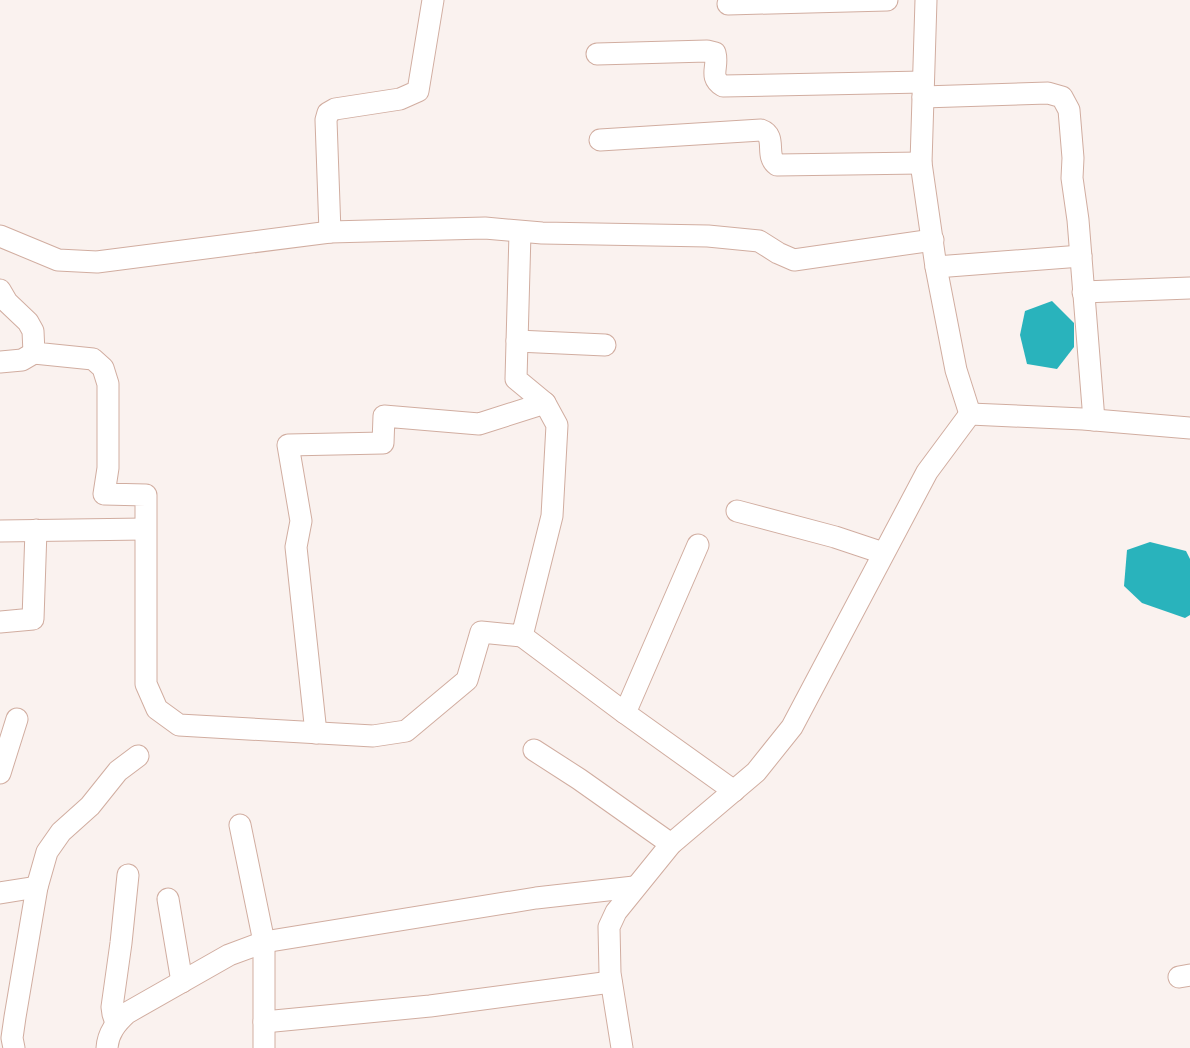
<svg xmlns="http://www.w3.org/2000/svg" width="1190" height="1048" viewBox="0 0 1190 1048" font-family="Signika,sans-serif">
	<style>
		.water { fill: #29b3bc }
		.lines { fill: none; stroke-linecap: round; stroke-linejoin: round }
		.minor-casing { stroke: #d1ada0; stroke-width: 23 }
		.minor { stroke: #fff; stroke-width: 21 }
	</style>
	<rect width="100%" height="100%" fill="#faf2ef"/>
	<g class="water">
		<polygon points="1052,301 1074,323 1074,347 1057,369 1027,364 1020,335 1025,311"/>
		<polygon points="1150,542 1186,551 1190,559 1190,615 1185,618 1142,603 1124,586 1127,550"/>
	</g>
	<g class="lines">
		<defs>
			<g id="minor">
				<polyline points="433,0 418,91 400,99 335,109 328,113 326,120 330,232 485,228 542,233 708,236 759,241 778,253 794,260 933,240"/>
				<polyline points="926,0 921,163 936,267 956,370 970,414"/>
				<polyline points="728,4 887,0"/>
				<path d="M597,54L707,51L715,53C719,67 708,77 723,86L923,82"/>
				<polyline points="923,97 1048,93 1062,97 1069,110 1073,158 1072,178 1078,220 1094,420"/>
				<path d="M600,140L761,130C778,136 764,156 777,165L921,163"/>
				<polyline points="0,236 58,260 97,262 330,232"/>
				<polyline points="936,267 1081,256"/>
				<polyline points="0,290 7,302 28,322 33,331 34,353 93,359 103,368 108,384 108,468 104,494 146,495 146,684 157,709 179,725 373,736 406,731 467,680 481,632 522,636 552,516 557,425 545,403 516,379 520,233"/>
				<polyline points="1083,292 1190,288"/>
				<polyline points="517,341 605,345"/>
				<polyline points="0,362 22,360 34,353"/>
				<polyline points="970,414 1083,419 1190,428"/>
				<polyline points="737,511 835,537 883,553"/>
				<polyline points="0,531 145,529"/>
				<polyline points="0,622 33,619 36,530"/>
				<polyline points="522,636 625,713 698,545"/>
				<polyline points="625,713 734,791"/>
				<polyline points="316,733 296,547 301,521 288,445 383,443 384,416 479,424 545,403"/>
				<polyline points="534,750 579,779 671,844"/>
				<polyline points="0,773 17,719"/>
				<polyline points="240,825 264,942 264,1048"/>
				<polyline points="0,893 37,887"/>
				<polyline points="168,899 182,982"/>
				<polyline points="1179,977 1190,975"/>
				<polyline points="264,1022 430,1006 611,982"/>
				<polyline points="116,1023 113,1014 112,1007 121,943 128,875"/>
				<polyline points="14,1048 12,1038 15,1017 37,887 47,852 61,832 90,806 118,771 138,756"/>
				<path d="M107,1048C108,1033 116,1023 127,1013L229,955L264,942L536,898L634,887"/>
				<polyline points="622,1048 610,973 609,927 616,912 671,844 756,772 792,727 927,472 970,414"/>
			</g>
		</defs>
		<use href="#minor" class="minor-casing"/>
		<use href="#minor" class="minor"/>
	</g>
</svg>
